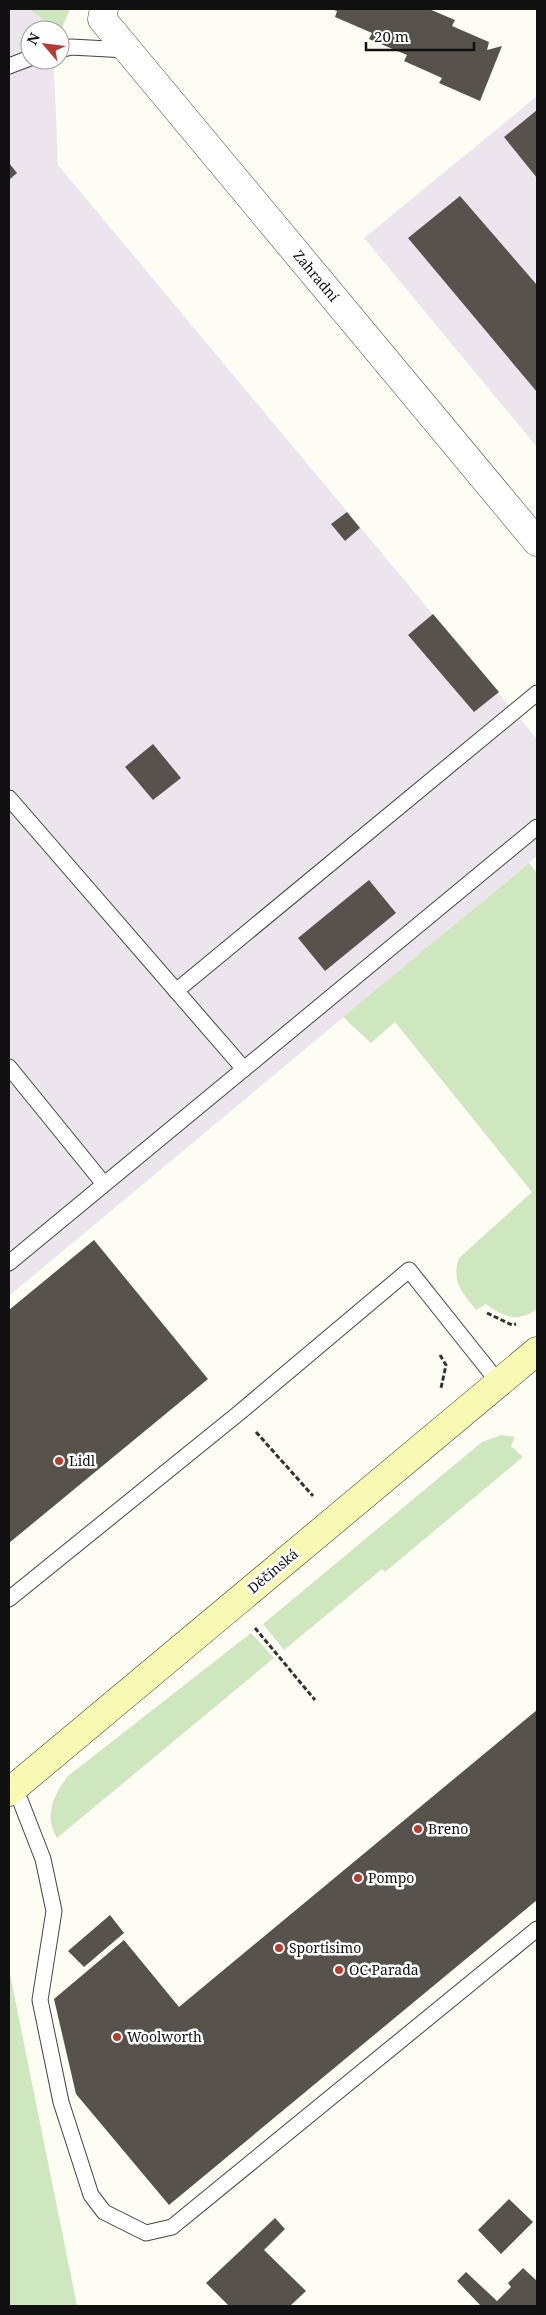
<svg xmlns="http://www.w3.org/2000/svg" width="546" height="2315" viewBox="0 0 546 2315" font-family="'Noto Serif',serif">
	<style>
		.industrial { fill: #ede5ed }
		.green { fill: #cee7bf }
		.building { fill: #58524d }
		.lines { fill: none; stroke-linecap: round; stroke-linejoin: round }
		.service-casing { stroke: #434343; stroke-width: 17 }
		.minor-casing { stroke: #434343; stroke-width: 29 }
		.secondary-casing { stroke: #323232; stroke-width: 29 }
		.path { stroke: #323232; stroke-width: 3; stroke-dasharray: 5 2.5; stroke-linecap: butt }
		.service { stroke: #fff; stroke-width: 15 }
		.minor { stroke: #fff; stroke-width: 28 }
		.secondary { stroke: #f8f9b3; stroke-width: 28 }
		.poi-dot { fill: #b63c31; stroke: #fff; stroke-width: 2 }
		.labels { text-anchor: middle; stroke-width: 5; stroke-linejoin: round; paint-order: stroke }
		.street-label { font-size: 14px; fill: #101010; stroke: #fff }
		.poi-label { font-size: 14px; fill: #101010; stroke: #fff; text-anchor: start }
	</style>
	<rect width="100%" height="100%" fill="#fefdf3"/>
	<g class="industrial">
		<polygon points="9,9 29,9 57,30 30,30 30,60 56,60 54,70 58,165 537,739 537,856 9,1296"/>
		<polygon points="537,96 537,447 364,238"/>
	</g>
	<g class="green">
		<polygon points="29,9 70,9 60,33 60,30 57,30"/>
		<path d="M529,863L537,873V1309C518,1323 503,1317 486,1304L476,1310C462,1292 451,1282 459,1258L532,1192L395,1022L371,1043L343,1017Z"/>
		<polygon points="501,1435 515,1437 511,1446 523,1457 385,1572 382,1569 284,1650 263,1624 482,1442"/>
		<path d="M251,1633L274,1658L57,1838C43,1817 54,1794 68,1776Z"/>
		<polygon points="9,1969 77,2306 9,2306"/>
	</g>
	<g class="building">
		<polygon points="331,9 429,9 455,20 452,26 489,42 487,50 502,46 480,101 439,83 442,78 404,61 407,55 369,39 372,33 335,17 337,11"/>
		<polygon points="537,110 537,178 504,137"/>
		<polygon points="9,163 17,173 9,180"/>
		<polygon points="460,196 537,285 537,392 408,238"/>
		<polygon points="347,512 360,528 345,541 331,524"/>
		<polygon points="433,614 499,692 474,712 408,635"/>
		<polygon points="153,744 181,778 153,800 125,767"/>
		<polygon points="369,880 396,913 325,971 298,938"/>
		<polygon points="94,1240 208,1379 9,1543 9,1310"/>
		<polygon points="537,1710 537,1900 169,2205 76,2094 54,1999 124,1940 179,2007"/>
		<polygon points="110,1915 124,1933 84,1967 68,1951"/>
		<polygon points="509,2199 533,2222 501,2254 478,2230"/>
		<polygon points="275,2218 285,2229 264,2250 306,2291 290,2306 229,2306 206,2283"/>
		<polygon points="523,2268 537,2281 537,2306 481,2306 457,2281 466,2272 497,2301 511,2287 508,2283"/>
	</g>
	<g class="lines">
		<defs>
			<g id="service">
				<polyline points="60,50 71,47 127,50"/>
				<polyline points="9,66 30,58"/>
				<polyline points="9,798 244,1069"/>
				<polyline points="176,991 537,693"/>
				<polyline points="9,1067 104,1184"/>
				<polyline points="9,1263 537,827"/>
				<polyline points="9,1599 239,1413 409,1270 499,1383"/>
				<polyline points="15,1787 43,1859 54,1911 40,2000 61,2102 91,2195 104,2212 146,2233 172,2227 537,1929"/>
			</g>
			<polyline id="minor" points="104,9 102,19 537,542"/>
			<polyline id="secondary" points="9,1792 537,1351"/>
		</defs>
		<use href="#service" class="service-casing"/>
		<use href="#minor" class="minor-casing"/>
		<use href="#secondary" class="secondary-casing"/>
		<g class="path">
			<polyline points="487,1313 512,1325 516,1324"/>
			<polyline points="440,1355 446,1365 441,1388"/>
			<polyline points="256,1432 313,1496"/>
			<polyline points="255,1628 315,1700"/>
		</g>
		<use href="#service" class="service"/>
		<use href="#minor" class="minor"/>
		<use href="#secondary" class="secondary"/>
	</g>
	<g class="poi-dot">
		<circle cx="59" cy="1461" r="5"/>
		<circle cx="418" cy="1829" r="5"/>
		<circle cx="358" cy="1878" r="5"/>
		<circle cx="279" cy="1948" r="5"/>
		<circle cx="339" cy="1970" r="5"/>
		<circle cx="117" cy="2037" r="5"/>
	</g>
	<g class="labels">
		<g class="street-label">
			<text transform="translate(316 276) rotate(50)" y="5">Zahradní</text>
			<text transform="translate(273 1571) rotate(-40)" y="5">Děčínská</text>
		</g>
		<g class="poi-label">
			<text x="69" y="1466">Lidl</text>
			<text x="428" y="1834">Breno</text>
			<text x="368" y="1883">Pompo</text>
			<text x="289" y="1953">Sportisimo</text>
			<text x="349" y="1975">OC Parada</text>
			<text x="127" y="2042">Woolworth</text>
		</g>
	</g>
	<rect width="546" height="2315" fill="none" stroke="#101010" stroke-width="20"/>
	<g transform="translate(45 45) rotate(298)"><circle r="24" fill="#ffffff" stroke="#9f9f9f"/>
	<path d="M0-4L9 19L0 12L-9 19Z" fill="#b63c31"/>
	<text y="-8" font-size="14" font-weight="bold" text-anchor="middle" fill="#101010">N</text>
	</g>
	<path d="M366 42v8h108v-8" fill="none" stroke="#101010" stroke-width="2.5"/>
	<text x="374" y="42" font-size="15" fill="#101010" stroke="#ffffff" stroke-width="4" paint-order="stroke">20 m</text>
</svg>
